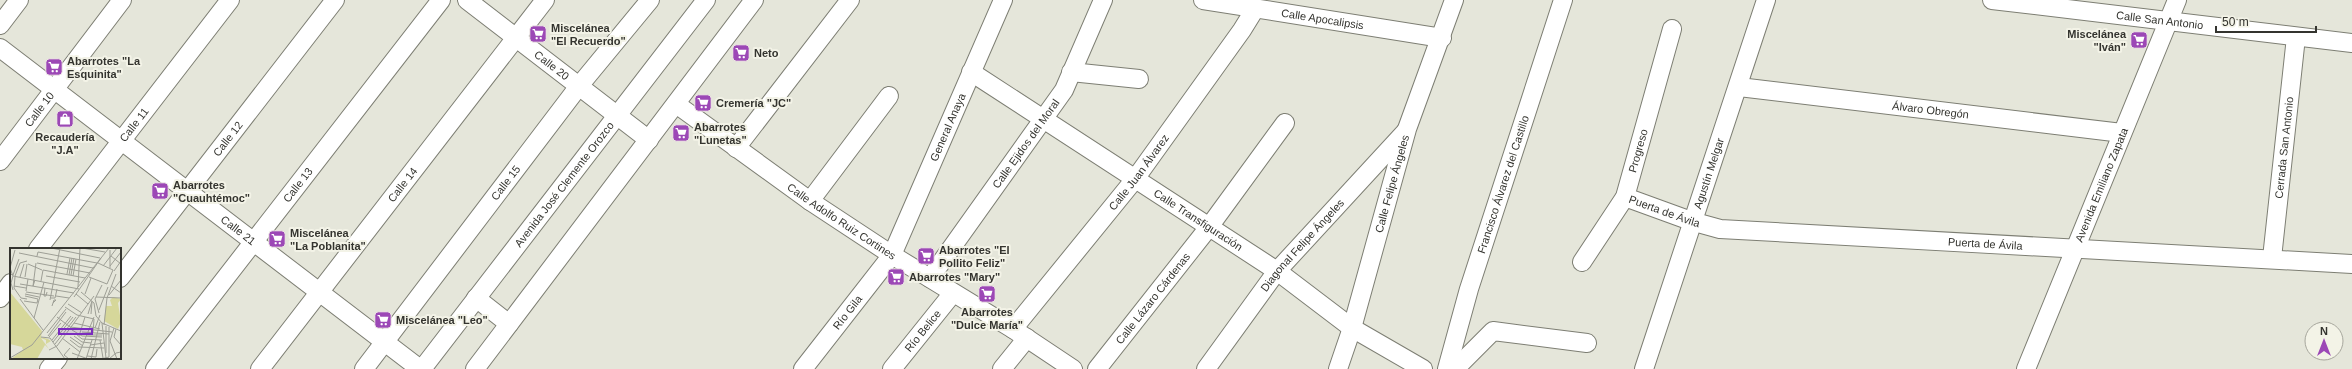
<svg xmlns="http://www.w3.org/2000/svg" width="2352" height="369" viewBox="0 0 2352 369" font-family="Helvetica,sans-serif">
	<style>
		.lines { fill: none; stroke-linecap: round; stroke-linejoin: round }
		.minor-casing { stroke: #7d7e73; stroke-width: 20 }
		.minor { stroke: #fff; stroke-width: 18 }
		.labels { text-anchor: middle; stroke-width: 4; stroke-linejoin: round; paint-order: stroke }
		.street-label { font-size: 11px; fill: #34342f; stroke: #f3f3e7 }
		.poi-label { font-size: 11px; font-weight: bold; fill: #34342f; stroke: #f3f3e7; text-anchor: start }
		.inset-road { fill: none; stroke: #9e9f96; stroke-width: 1 }
		.view { fill: #7b2cbf; fill-opacity: 0.15; stroke: #7b2cbf; stroke-width: 2 }
		.inset-edge { fill: none; stroke: #34342f; stroke-width: 2 }
	</style>
	<rect width="100%" height="100%" fill="#e5e6da"/>
	<g class="lines">
		<defs>
			<g id="minor">
				<path id="s1" d="M467,0L649,140"/>
				<path id="s2" d="M1203,0L1442,38"/>
				<path id="s3" d="M1992,0L2352,43"/>
				<polyline points="0,25 19,0"/>
				<path id="s4" d="M0,48L420,369"/>
				<path id="s5" d="M971,72L1277,271L1352,328L1423,369"/>
				<polyline points="1071,72 1139,79"/>
				<path id="s6" d="M1739,87L2122,133"/>
				<path id="s7" d="M676,104L810,201L892,255L1013,329L1073,369"/>
				<polyline points="736,148 850,0"/>
				<path id="s8" d="M0,161L122,0"/>
				<path id="s9" d="M1625,197L1691,221L1720,229L2352,264"/>
				<polyline points="810,201 889,96"/>
				<path id="s10" d="M38,249L230,0"/>
				<path id="s11" d="M2272,258L2296,37"/>
				<path id="s12" d="M1582,262L1625,197L1672,29"/>
				<path id="s13" d="M120,278L335,0"/>
				<path id="s14" d="M930,278L1064,90L1103,0"/>
				<polyline points="0,298 11,283"/>
				<polyline points="476,298 509,324"/>
				<path id="s15" d="M1013,329L1135,179L1242,30L1255,9"/>
				<polyline points="49,369 58,358"/>
				<path id="s16" d="M155,369L441,0"/>
				<path id="s17" d="M260,369L545,0"/>
				<path id="s18" d="M364,369L579,86L650,0"/>
				<path id="s19" d="M422,369L706,0"/>
				<polyline points="475,369 754,0"/>
				<path id="s20" d="M803,369L892,255L1003,0"/>
				<path id="s21" d="M892,369L953,293"/>
				<polyline points="1002,369 1027,338"/>
				<path id="s22" d="M1097,369L1209,227L1285,123"/>
				<path id="s23" d="M1206,369L1277,271L1406,131"/>
				<path id="s24" d="M1338,369L1352,328L1407,129L1454,0"/>
				<path id="s25" d="M1447,369L1469,289L1563,0"/>
				<polyline points="1455,369 1493,331 1587,343"/>
				<path id="s26" d="M1644,369L1766,0"/>
				<path id="s27" d="M2026,369L2177,0"/>
			</g>
		</defs>
		<use href="#minor" class="minor-casing"/>
		<use href="#minor" class="minor"/>
	</g>
	<defs>
		<symbol id="supermarket-square" viewBox="-11 -11 22 22"><rect x="-9" y="-9" width="18" height="18" rx="4" fill="#9c48b6" stroke="#f3f3e7"/><path d="M-6-5.5h2.5l.6 2H6L4.5 2H-2.5L-4.4-4H-6ZM-1.5 3.2a1.3 1.3 0 1 0 .1 0ZM3 3.2a1.3 1.3 0 1 0 .1 0Z" fill="#fff"/></symbol>
		<symbol id="shop-square" viewBox="-11 -11 22 22"><rect x="-9" y="-9" width="18" height="18" rx="4" fill="#9c48b6" stroke="#f3f3e7"/><path d="M-5-2.5h2.3a2.7 3.5 0 0 1 5.4 0H5L5.5 6h-11ZM-1.5-2.5h3a1.5 2.3 0 0 0-3 0Z" fill="#fff"/></symbol>
	</defs>
	<g fill-rule="evenodd">
		<use href="#supermarket-square" x="528" y="24" width="20" height="20"/>
		<use href="#supermarket-square" x="2129" y="30" width="20" height="20"/>
		<use href="#supermarket-square" x="731" y="43" width="20" height="20"/>
		<use href="#supermarket-square" x="44" y="57" width="20" height="20"/>
		<use href="#supermarket-square" x="693" y="93" width="20" height="20"/>
		<use href="#shop-square" x="55" y="109" width="20" height="20"/>
		<use href="#supermarket-square" x="671" y="123" width="20" height="20"/>
		<use href="#supermarket-square" x="150" y="181" width="20" height="20"/>
		<use href="#supermarket-square" x="267" y="229" width="20" height="20"/>
		<use href="#supermarket-square" x="916" y="246" width="20" height="20"/>
		<use href="#supermarket-square" x="886" y="267" width="20" height="20"/>
		<use href="#supermarket-square" x="977" y="284" width="20" height="20"/>
		<use href="#supermarket-square" x="373" y="310" width="20" height="20"/>
	</g>
	<g class="labels">
		<g class="street-label">
			<text dy="4" stroke="none"><textPath href="#s2" startOffset="121">Calle Apocalipsis</textPath></text>
			<text dy="4" stroke="none"><textPath href="#s3" startOffset="169">Calle San Antonio</textPath></text>
			<text dy="4" stroke="none"><textPath href="#s1" startOffset="107">Calle 20</textPath></text>
			<text dy="4" stroke="none"><textPath href="#s8" startOffset="65">Calle 10</textPath></text>
			<text dy="4" stroke="none"><textPath href="#s6" startOffset="193">Álvaro Obregón</textPath></text>
			<text dy="4" stroke="none"><textPath href="#s10" startOffset="157">Calle 11</textPath></text>
			<text dy="4" stroke="none"><textPath href="#s20" startOffset="284">General Anaya</textPath></text>
			<text dy="4" stroke="none"><textPath href="#s13" startOffset="176">Calle 12</textPath></text>
			<text dy="4" stroke="none"><textPath href="#s14" startOffset="165">Calle Ejidos del Moral</textPath></text>
			<text dy="4" stroke="none"><textPath href="#s11" startOffset="111">Cerrada San Antonio</textPath></text>
			<text dy="4" stroke="none"><textPath href="#s12" startOffset="126">Progreso</textPath></text>
			<text dy="4" stroke="none"><textPath href="#s15" startOffset="201">Calle Juan Álvarez</textPath></text>
			<text dy="4" stroke="none"><textPath href="#s26" startOffset="206">Agustín Melgar</textPath></text>
			<text dy="4" stroke="none"><textPath href="#s18" startOffset="234">Calle 15</textPath></text>
			<text dy="4" stroke="none"><textPath href="#s24" startOffset="193">Calle Felipe Ángeles</textPath></text>
			<text dy="4" stroke="none"><textPath href="#s16" startOffset="233">Calle 13</textPath></text>
			<text dy="4" stroke="none"><textPath href="#s25" startOffset="193">Francisco Álvarez del Castillo</textPath></text>
			<text dy="4" stroke="none"><textPath href="#s17" startOffset="233">Calle 14</textPath></text>
			<text dy="4" stroke="none"><textPath href="#s19" startOffset="233">Avenida José Clemente Orozco</textPath></text>
			<text dy="4" stroke="none"><textPath href="#s27" startOffset="199">Avenida Emiliano Zapata</textPath></text>
			<text dy="4" stroke="none"><textPath href="#s9" startOffset="42">Puerta de Ávila</textPath></text>
			<text dy="4" stroke="none"><textPath href="#s5" startOffset="271">Calle Transfiguración</textPath></text>
			<text dy="4" stroke="none"><textPath href="#s7" startOffset="203">Calle Adolfo Ruiz Cortines</textPath></text>
			<text dy="4" stroke="none"><textPath href="#s4" startOffset="300">Calle 21</textPath></text>
			<text dy="4" stroke="none"><textPath href="#s9" startOffset="366">Puerta de Ávila</textPath></text>
			<text dy="4" stroke="none"><textPath href="#s23" startOffset="157">Diagonal Felipe Ángeles</textPath></text>
			<text dy="4" stroke="none"><textPath href="#s22" startOffset="90">Calle Lázaro Cárdenas</textPath></text>
			<text dy="4" stroke="none"><textPath href="#s20" startOffset="72">Río Gila</textPath></text>
			<text dy="4" stroke="none"><textPath href="#s21" startOffset="49">Río Belice</textPath></text>
		</g>
		<g class="poi-label">
			<text x="551" y="32">Miscelánea<tspan x="551" dy="13">"El Recuerdo"</tspan></text>
			<text x="2126" y="38" text-anchor="end">Miscelánea<tspan x="2126" dy="13">"Iván"</tspan></text>
			<text x="754" y="57">Neto</text>
			<text x="67" y="65">Abarrotes "La<tspan x="67" dy="13">Esquinita"</tspan></text>
			<text x="716" y="107">Cremería "JC"</text>
			<text x="694" y="131">Abarrotes<tspan x="694" dy="13">"Lunetas"</tspan></text>
			<text x="65" y="141" text-anchor="middle">Recaudería<tspan x="65" dy="13">"J.A"</tspan></text>
			<text x="173" y="189">Abarrotes<tspan x="173" dy="13">"Cuauhtémoc"</tspan></text>
			<text x="290" y="237">Miscelánea<tspan x="290" dy="13">"La Poblanita"</tspan></text>
			<text x="939" y="254">Abarrotes "El<tspan x="939" dy="13">Pollito Feliz"</tspan></text>
			<text x="909" y="281">Abarrotes "Mary"</text>
			<text x="987" y="316" text-anchor="middle">Abarrotes<tspan x="987" dy="13">"Dulce María"</tspan></text>
			<text x="396" y="324">Miscelánea "Leo"</text>
		</g>
	</g>
	<g transform="translate(10 248)">
		<rect width="111" height="111" fill="#e5e6da"/>
		<path d="M0,44L32,83L31,89L38,91L41,93L36,96V92L31,90L39,101L35,97L27,111H1L13,102L12,99L0,96ZM103,49L111,51L108,55L111,74L108,81L94,73L96,58H102L100,52Z" fill="#d6d79a"/>
		<path class="inset-road" d="M41,0L90,10M72,0L95,4M100,2V20M9,5L83,20M27,8L28,4L87,15M101,8L111,16M91,10L99,0M27,15L80,25M18,16L32,22M93,18L107,0M100,18L111,4M0,20L5,2M0,20L3,28L38,35M104,23L111,13M0,26L3,27L9,11M57,26L60,10M59,27L62,10M61,27L64,10M3,28L1,35L3,42M5,28L10,15L17,13M36,28L70,34M63,28L66,11M5,29L4,40L11,50L17,51M10,29L14,16M15,29L17,16M79,29L97,36L103,22L88,15M25,32L23,38L26,15M31,33L33,22L75,30M38,35L69,41M10,36L64,45M4,38L16,40M101,38L111,45M68,39L70,0M35,40L34,48H36L37,44M16,43L18,31M16,44L44,48M71,44L84,55L86,68L92,75L111,83M15,46L29,49M66,46L78,56M75,46L81,30M99,47L111,32M46,48L59,50M86,49L111,50M41,50H45L47,41M10,51L33,82M40,52L50,0M14,53L27,55L28,51L15,48M58,56L72,65M42,58L44,52H46L43,55M55,59L67,67L84,71L83,85M89,62L98,39M89,65L85,51L92,37M78,66L82,53M81,66L82,54M47,69L60,79L102,84M24,70L34,34M64,75L90,81M92,75L96,110M94,77L97,50L106,26M85,80L90,67M104,80L100,93L107,111M106,81L104,89L111,97M62,82L72,88L92,89M72,84L99,86M37,85L56,61M66,86L72,91L92,92M76,87H92M38,88L56,64M64,88L72,94L81,95M69,88L75,69M31,89L40,90L55,111M39,89L51,75M60,89L73,98M52,90L70,104M42,92L61,68M60,92L69,99L94,100M90,92L93,110M43,94L63,69M45,96L66,69M80,97L94,95M39,102L47,98L84,48M62,105L78,111M96,105V78M77,108L86,109L87,101M0,110L22,97L91,10L64,49M59,111L54,107L60,100M67,111L84,69M76,111L82,92M81,111L90,74M91,111L99,109V79M99,111L106,105L111,104"/>
		<path class="view" d="M49,81H82V86H49Z"/>
		<rect width="111" height="111" class="inset-edge"/>
	</g>
	<g transform="translate(2324 341)"><circle r="19" fill="#f3f3e7" stroke="#a7a79d"/>
	<path d="M0-3L7 15L0 10L-7 15Z" fill="#9c48b6"/>
	<text y="-6" font-size="11" font-weight="bold" text-anchor="middle" fill="#34342f">N</text>
	</g>
	<path d="M2216 26v6h100v-6" fill="none" stroke="#34342f" stroke-width="2"/>
	<text x="2222" y="26" font-size="12" fill="#34342f" stroke="#f3f3e7" stroke-width="3" paint-order="stroke">50 m</text>
</svg>
